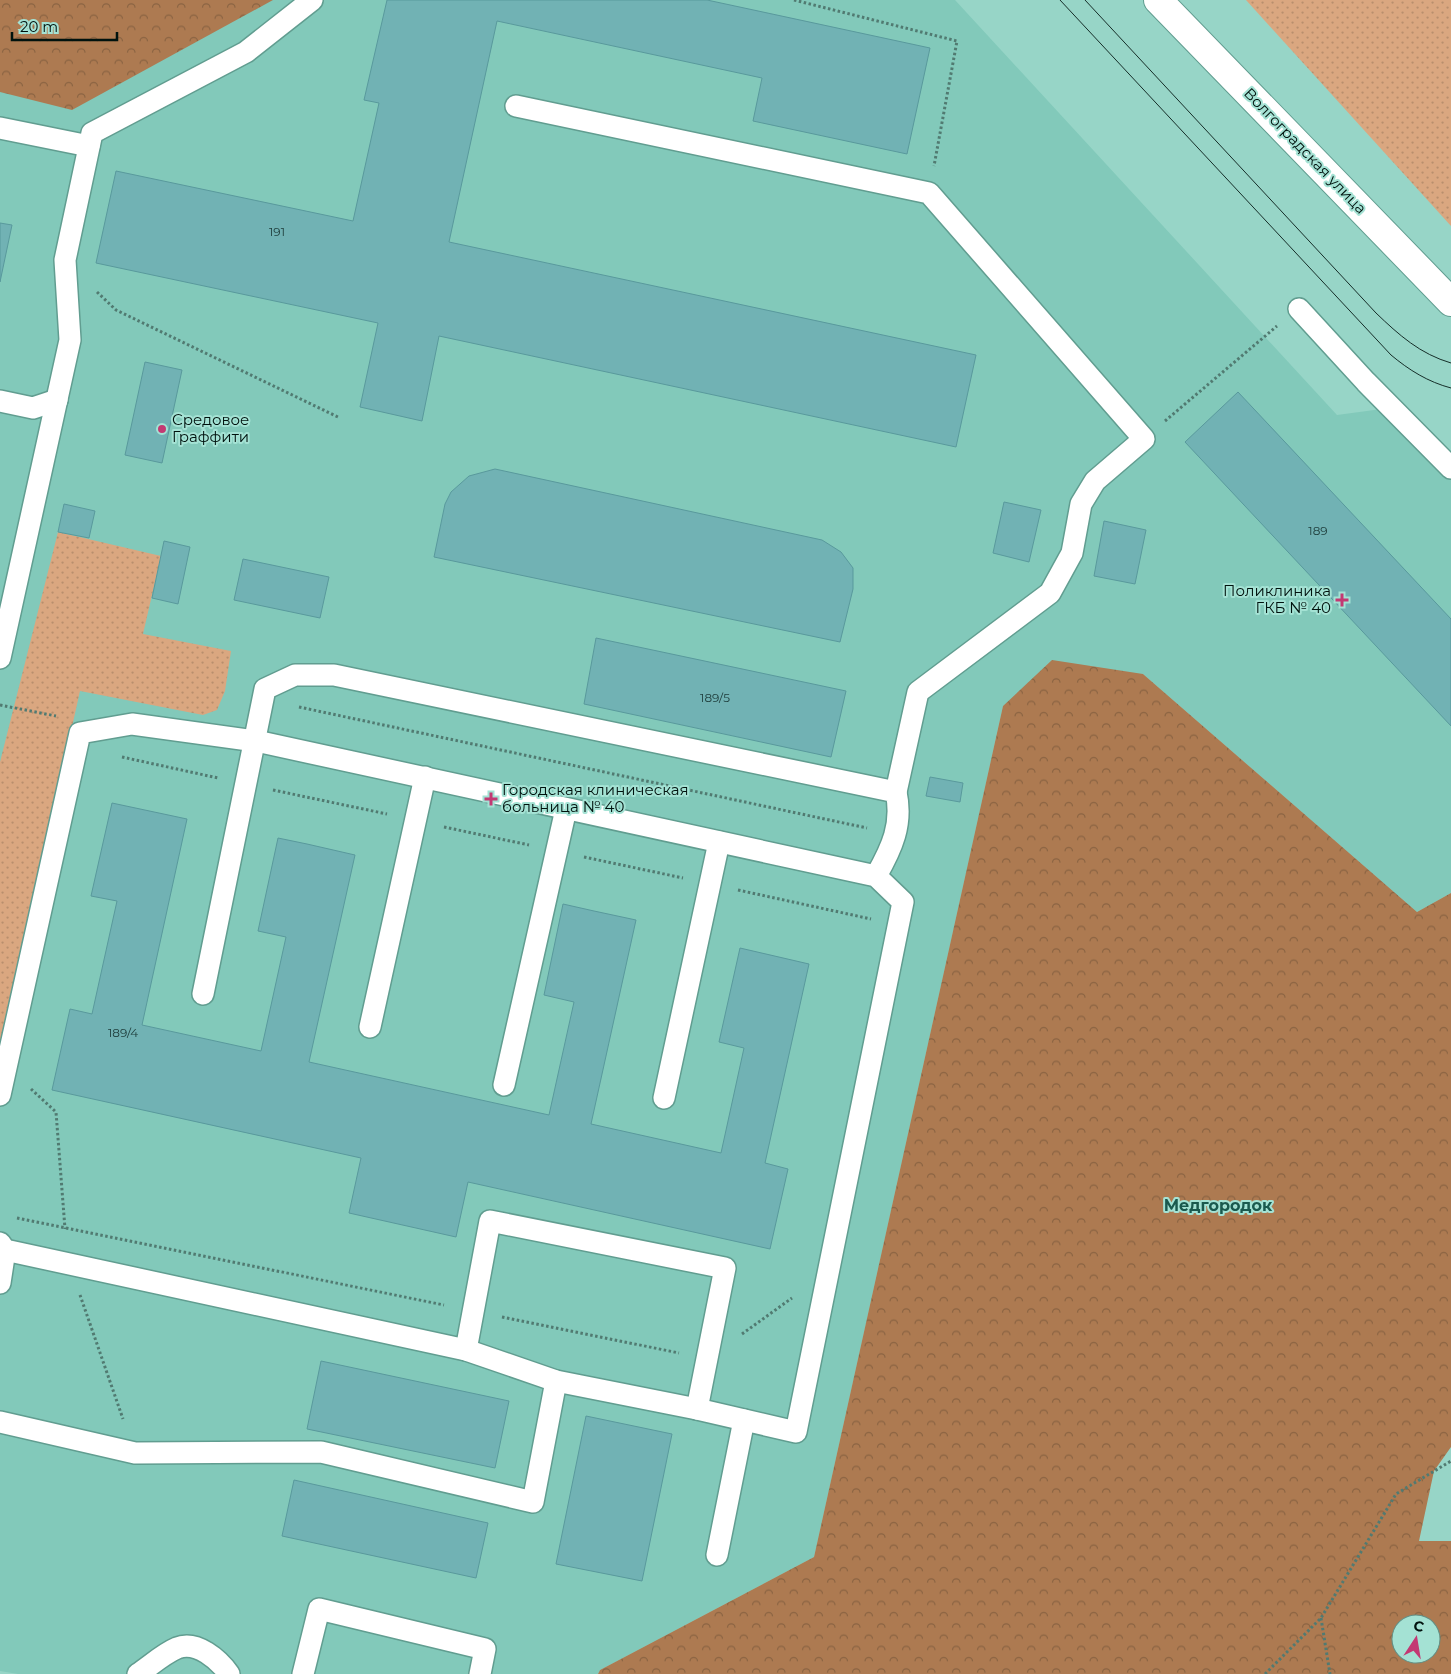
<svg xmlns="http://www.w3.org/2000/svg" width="1451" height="1674" viewBox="0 0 1451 1674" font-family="Montserrat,sans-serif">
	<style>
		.built { fill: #82c9ba }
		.forest { fill: url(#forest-crowns); fill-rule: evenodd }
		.park { fill: url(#park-dots) }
		.building { fill: #71b2b4; stroke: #59999c }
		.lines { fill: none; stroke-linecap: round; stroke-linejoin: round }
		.service-casing { stroke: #619d90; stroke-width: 24 }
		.tertiary-casing { stroke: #619d90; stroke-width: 30 }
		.path { stroke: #517a71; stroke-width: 3; stroke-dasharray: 2.5 2.5; stroke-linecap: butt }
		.service { stroke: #fff; stroke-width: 21 }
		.tertiary { stroke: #fff; stroke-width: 28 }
		.tram { stroke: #162e29; stroke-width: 1 }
		.poi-dot { fill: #c33973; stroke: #a4e2d4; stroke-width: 2 }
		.labels { text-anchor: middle; stroke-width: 4; stroke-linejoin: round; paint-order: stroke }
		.number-label { font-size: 12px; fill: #1c3a38 }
		.street-label { font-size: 15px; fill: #00120e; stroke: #a4e2d4 }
		.poi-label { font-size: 15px; fill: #00120e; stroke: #a4e2d4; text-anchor: start }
		.neighbourhood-label { font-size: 16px; font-weight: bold; fill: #1a594e; stroke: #a4e2d4 }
	</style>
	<defs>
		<pattern id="forest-crowns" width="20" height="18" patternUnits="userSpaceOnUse" patternTransform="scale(1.25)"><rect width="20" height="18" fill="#ad7a51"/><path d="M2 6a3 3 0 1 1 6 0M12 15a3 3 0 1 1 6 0" fill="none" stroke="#8a6342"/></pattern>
		<pattern id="park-dots" width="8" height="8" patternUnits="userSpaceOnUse" patternTransform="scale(1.25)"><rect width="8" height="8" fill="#daa780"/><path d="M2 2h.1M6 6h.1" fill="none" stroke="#b98f6d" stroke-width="1.8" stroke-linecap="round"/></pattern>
	</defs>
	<rect width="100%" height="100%" fill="#97d5c7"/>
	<polygon class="built" points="0,0 955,0 1337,415 1404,406 1451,460 1451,893 1417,912 1143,674 1003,706 814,1557 600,1670 598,1674 18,1674 0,1671"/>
	<g class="forest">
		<polygon points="0,0 273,0 72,110 0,92"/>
		<path d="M1052,660L1143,674L1417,912L1451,893V1447L1434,1471L1419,1541H1451V1674H598L600,1670L814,1557L1003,706ZM1401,1624H1431V1654H1401Z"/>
	</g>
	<g class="park">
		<polygon points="1246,0 1451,0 1451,226"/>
		<polygon points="58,532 161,556 143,634 231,651 225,691 217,710 203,715 80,691 0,1051 0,762"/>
	</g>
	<g class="building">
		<polygon points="387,0 707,0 930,48 907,154 753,121 762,78 497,21 449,242 976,355 956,447 439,336 422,421 360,407 378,323 96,263 116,171 353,221 379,103 364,100"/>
		<polygon points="0,223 12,225 0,282"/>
		<polygon points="145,362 182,370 162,463 125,455"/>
		<polygon points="1238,392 1451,619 1451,726 1185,442"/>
		<polygon points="495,469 822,540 841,552 853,568 853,589 840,642 434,557 445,504 451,492 469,476"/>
		<polygon points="1004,502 1041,510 1029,562 993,553"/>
		<polygon points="64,504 95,511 89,538 58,532"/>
		<polygon points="1104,521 1146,530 1135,584 1094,576"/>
		<polygon points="164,541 190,547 178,604 152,598"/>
		<polygon points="243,559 329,577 320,618 234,600"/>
		<polygon points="596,638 846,691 831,757 584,704"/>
		<polygon points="930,777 963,783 960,802 926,796"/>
		<polygon points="112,803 187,819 142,1025 261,1051 286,937 258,931 278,838 307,844 355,855 309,1062 549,1115 574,1002 544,995 563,904 594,911 636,920 591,1124 721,1153 744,1048 719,1042 740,948 809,964 765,1163 788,1169 770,1249 468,1182 456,1237 349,1213 361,1158 52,1090 70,1009 92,1014 117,901 91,896"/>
		<polygon points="321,1361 509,1401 495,1468 307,1429"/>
		<polygon points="586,1416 672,1434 642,1581 556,1564"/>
		<polygon points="294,1480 488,1523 476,1578 282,1536"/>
	</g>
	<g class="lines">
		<defs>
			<g id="service">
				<polyline points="516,106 929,193 1144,439 1095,481 1081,504 1072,553 1050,593 918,692 896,792"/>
				<polyline points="0,128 89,146"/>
				<polyline points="1299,309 1366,382 1451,468"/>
				<polyline points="0,401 33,408 57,400"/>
				<polyline points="0,658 70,340 65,260 92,133 246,52 312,0"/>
				<path d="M203,994L265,689L295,675H334L896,792C903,824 892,848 876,876"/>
				<polyline points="370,1027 425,777"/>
				<polyline points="504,1085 566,809"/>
				<polyline points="0,1095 80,733 132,724 256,741 876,876 903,902 796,1432 697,1409 556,1381 466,1350 5,1250 0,1243"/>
				<polyline points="664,1098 719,842"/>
				<polyline points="0,1283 5,1250"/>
				<polyline points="466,1350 490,1221 725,1268 697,1409"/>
				<polyline points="0,1422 135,1453 321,1452 533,1502 556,1381"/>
				<polyline points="717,1555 744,1420"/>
				<path d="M138,1674C150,1666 163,1654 177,1648C197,1640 219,1660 229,1674"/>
				<polyline points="303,1674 319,1609 485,1649 480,1674"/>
			</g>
			<polyline id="tertiary" points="1158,0 1451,302"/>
		</defs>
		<use href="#service" class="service-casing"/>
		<use href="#tertiary" class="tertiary-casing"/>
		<g class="path">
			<polyline points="794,0 957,41 934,166"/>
			<polyline points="97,292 116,310 340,418"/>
			<polyline points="1165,421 1277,326"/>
			<polyline points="0,705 56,716"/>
			<polyline points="299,707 867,828"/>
			<polyline points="122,757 218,778"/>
			<polyline points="273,790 387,814"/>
			<polyline points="444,827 529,845"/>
			<polyline points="584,857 683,878"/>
			<polyline points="738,890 871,919"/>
			<polyline points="31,1089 56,1112 65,1229"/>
			<polyline points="17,1218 444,1305"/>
			<polyline points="80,1295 123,1419"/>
			<polyline points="502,1317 679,1353"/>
			<polyline points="742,1334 792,1298"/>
			<polyline points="1321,1618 1330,1674"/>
			<polyline points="1265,1674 1321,1618 1396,1494 1451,1461"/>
		</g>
		<use href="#service" class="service"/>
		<use href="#tertiary" class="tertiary"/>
		<g class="tram">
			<path d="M1060,0L1391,355C1409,370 1428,382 1451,388"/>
			<path d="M1085,0L1376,313C1399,335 1420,354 1451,363"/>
		</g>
	</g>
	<g class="poi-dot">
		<circle cx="162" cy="429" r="5"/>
		<path d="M1339.5 592.5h5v5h5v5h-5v5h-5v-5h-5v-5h5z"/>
		<path d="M488.5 791.5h5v5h5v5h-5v5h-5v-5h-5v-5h5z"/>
	</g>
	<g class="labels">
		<g class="number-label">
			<text x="277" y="236">191</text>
			<text x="1318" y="535">189</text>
			<text x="715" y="702">189/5</text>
			<text x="123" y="1037">189/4</text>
		</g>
		<g class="street-label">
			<text transform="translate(1305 151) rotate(46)" y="5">Волгоградская улица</text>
		</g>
		<g class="poi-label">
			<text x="172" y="425">Средовое<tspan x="172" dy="17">Граффити</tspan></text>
			<text x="1331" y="596" text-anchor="end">Поликлиника<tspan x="1331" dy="17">ГКБ № 40</tspan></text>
			<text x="502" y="795">Городская клиническая<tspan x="502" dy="17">больница № 40</tspan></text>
		</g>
		<g class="neighbourhood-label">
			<text x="1218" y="1211">Медгородок</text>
		</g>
	</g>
	<g transform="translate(1416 1639) rotate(12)"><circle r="24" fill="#a4e2d4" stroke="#628f85"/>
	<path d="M0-4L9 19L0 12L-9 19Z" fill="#c33973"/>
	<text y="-8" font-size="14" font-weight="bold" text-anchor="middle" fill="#00120e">С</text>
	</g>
	<path d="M12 32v8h105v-8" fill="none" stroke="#00120e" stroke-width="2.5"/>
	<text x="20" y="32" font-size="15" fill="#00120e" stroke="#a4e2d4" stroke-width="4" paint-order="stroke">20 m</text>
</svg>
